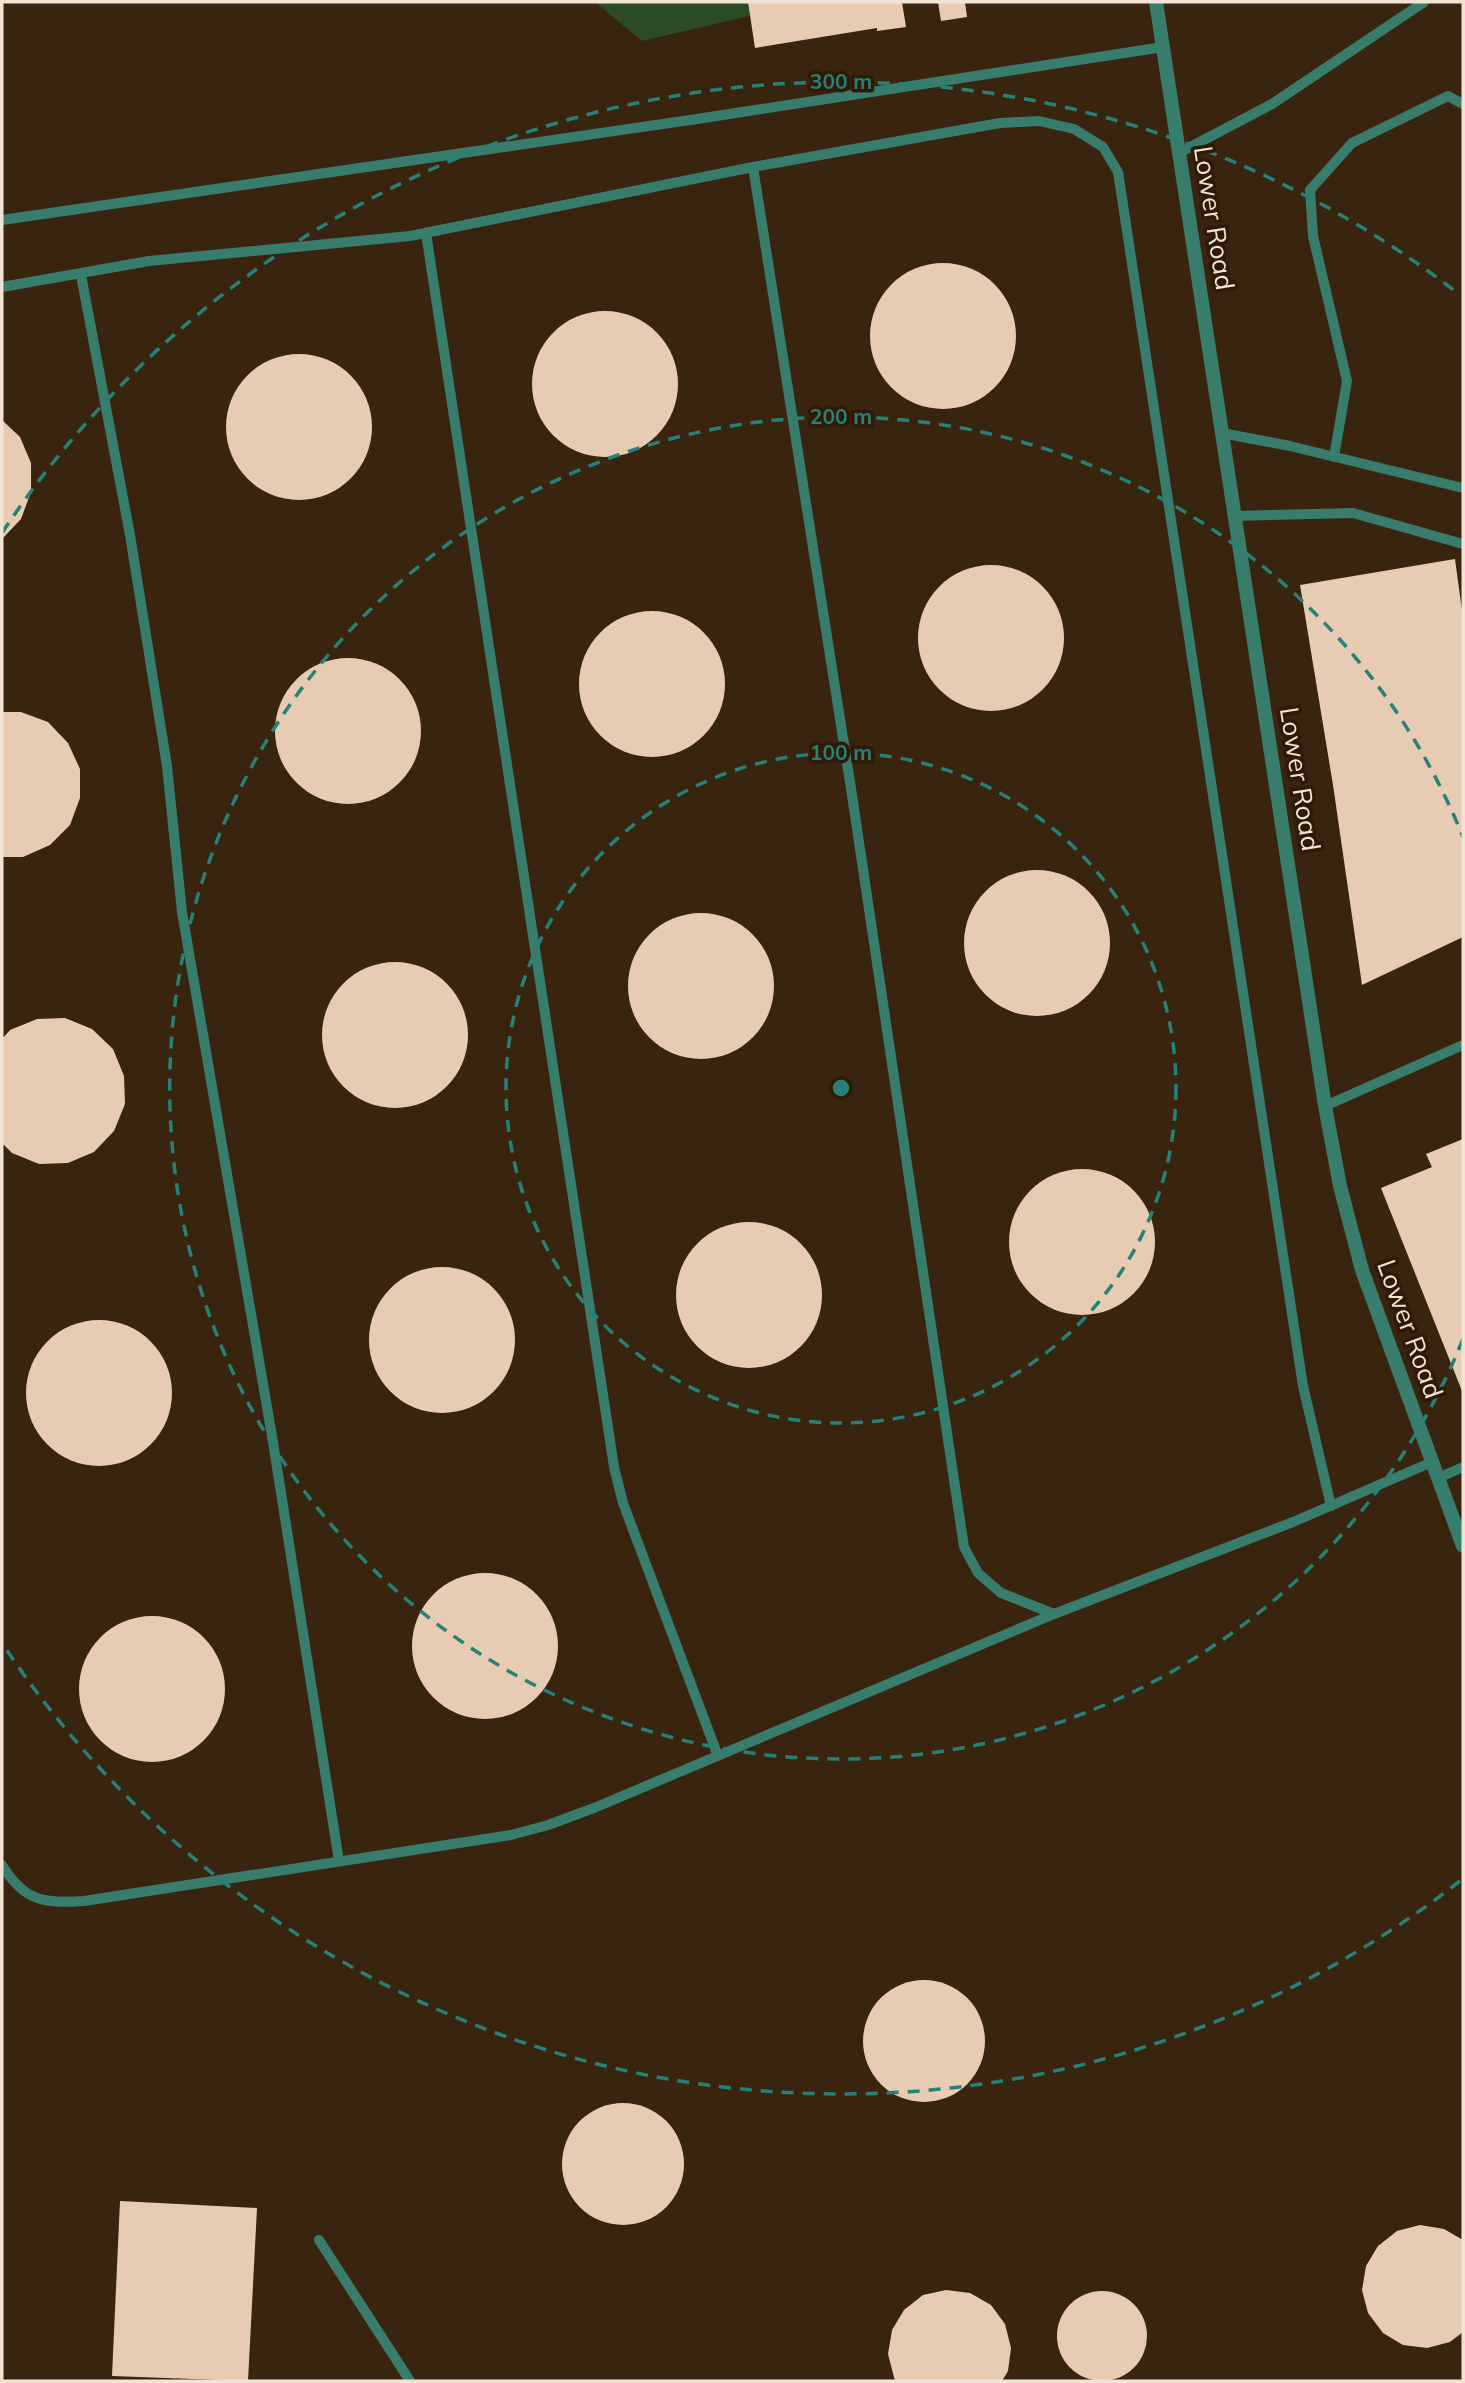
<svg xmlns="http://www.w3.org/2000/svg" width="1465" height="2383" viewBox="0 0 1465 2383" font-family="Mulish,sans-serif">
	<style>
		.green { fill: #2b4b27 }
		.building { fill: #e8cbb3 }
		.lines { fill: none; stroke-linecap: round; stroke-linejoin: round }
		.service { stroke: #387c6b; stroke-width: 10 }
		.minor { stroke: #387c6b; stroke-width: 14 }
		.ring { fill: none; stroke: #268178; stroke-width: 3.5; stroke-dasharray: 12 9 }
		.labels { text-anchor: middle; stroke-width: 7; stroke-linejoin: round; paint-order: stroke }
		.street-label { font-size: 26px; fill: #f2e3d7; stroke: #2f1a06 }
		.centre { fill: #268178; stroke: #2f1a06; stroke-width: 3.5 }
		.ring-label { font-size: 21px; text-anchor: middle; font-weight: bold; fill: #268178; stroke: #2f1a06; stroke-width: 7; stroke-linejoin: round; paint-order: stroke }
	</style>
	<rect width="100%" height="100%" fill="#392410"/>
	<polygon class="green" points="595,2 809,2 642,41"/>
	<g class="building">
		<polygon points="748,2 902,2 906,27 877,31 877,28 755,48"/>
		<polygon points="938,2 965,2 967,17 941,21"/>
		<circle cx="943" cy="336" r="73"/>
		<circle cx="605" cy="384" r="73"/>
		<circle cx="299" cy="427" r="73"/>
		<polygon points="2,420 20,437 31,463 31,492 21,519 2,539"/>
		<polygon points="1455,559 1463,618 1463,937 1362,985 1333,785 1300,585"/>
		<circle cx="991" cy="638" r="73"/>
		<circle cx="652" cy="684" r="73"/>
		<circle cx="348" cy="731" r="73"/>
		<polygon points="2,712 21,712 48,722 68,743 80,769 80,798 70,825 50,845 23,857 2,857"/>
		<circle cx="1037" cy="943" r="73"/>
		<circle cx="701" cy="986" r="73"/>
		<circle cx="395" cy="1035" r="73"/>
		<polygon points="65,1018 92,1029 113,1049 124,1076 125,1104 114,1131 94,1152 68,1163 39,1164 12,1153 2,1143 2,1039 10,1030 37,1019"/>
		<polygon points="1463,1139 1463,1390 1462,1391 1381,1188 1432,1167 1426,1154"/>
		<circle cx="1082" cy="1242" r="73"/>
		<circle cx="749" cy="1295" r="73"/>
		<circle cx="442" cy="1340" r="73"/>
		<circle cx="99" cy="1393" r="73"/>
		<circle cx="485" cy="1646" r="73"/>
		<circle cx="152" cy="1689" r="73"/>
		<circle cx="924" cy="2041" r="61"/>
		<circle cx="623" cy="2164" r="61"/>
		<polygon points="120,2201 257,2208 248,2381 112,2376"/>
		<polygon points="1420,2225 1444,2229 1463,2240 1463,2332 1450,2342 1427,2348 1403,2345 1383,2333 1368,2313 1362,2290 1366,2266 1378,2246 1397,2231"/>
		<polygon points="946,2290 970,2293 991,2305 1005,2324 1011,2348 1008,2371 1002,2381 895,2381 888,2354 892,2330 904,2310 923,2295"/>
		<circle cx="1102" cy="2336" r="45"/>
	</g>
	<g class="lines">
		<g class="service">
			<polyline points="1179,153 1272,104 1424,2"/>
			<polyline points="753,167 852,795 964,1547 978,1573 1001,1593 1054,1614"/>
			<polyline points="2,220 697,119 1163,47"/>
			<polyline points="426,233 614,1467 623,1503 718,1756"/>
			<polyline points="81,275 130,535 167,766 182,912 273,1442 339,1861"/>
			<polyline points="2,287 149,261 410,236 753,167 1000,123 1039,121 1074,129 1103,147 1118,172 1303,1386 1331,1506"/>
			<polyline points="1222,433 1290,446 1463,488"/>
			<polyline points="1334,457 1347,381 1313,236 1310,190 1352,143 1448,96 1463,104"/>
			<polyline points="1235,516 1353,513 1463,544"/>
			<polyline points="1325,1106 1463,1045"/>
			<polyline points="1438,1478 1463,1467"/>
			<path d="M2,1865C24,1901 44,1904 84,1901L511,1835L548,1825L594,1808L1054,1614L1293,1522L1432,1462"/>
			<polyline points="319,2240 410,2381"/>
		</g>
		<polyline class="minor" points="1156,2 1325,1106 1340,1186 1362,1270 1463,1546"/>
	</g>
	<g class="ring">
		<circle cx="841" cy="1088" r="335"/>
		<path d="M1463 1339A671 671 0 1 1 1463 837"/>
		<path d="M1460 1881A1006 1006 0 0 1 2 1643M2 533A1006 1006 0 0 1 1460 295"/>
	</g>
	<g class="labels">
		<g class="street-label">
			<text transform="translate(1214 218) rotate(81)" y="9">Lower Road</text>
			<text transform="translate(1300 779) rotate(81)" y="9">Lower Road</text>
			<text transform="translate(1410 1329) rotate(70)" y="9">Lower Road</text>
		</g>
	</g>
	<circle cx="841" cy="1088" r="10" class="centre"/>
	<g class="ring-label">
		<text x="841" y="89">300 m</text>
		<text x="841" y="424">200 m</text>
		<text x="841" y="760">100 m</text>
	</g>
	<rect width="1465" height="2383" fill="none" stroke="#f2e3d7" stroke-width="7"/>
</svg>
